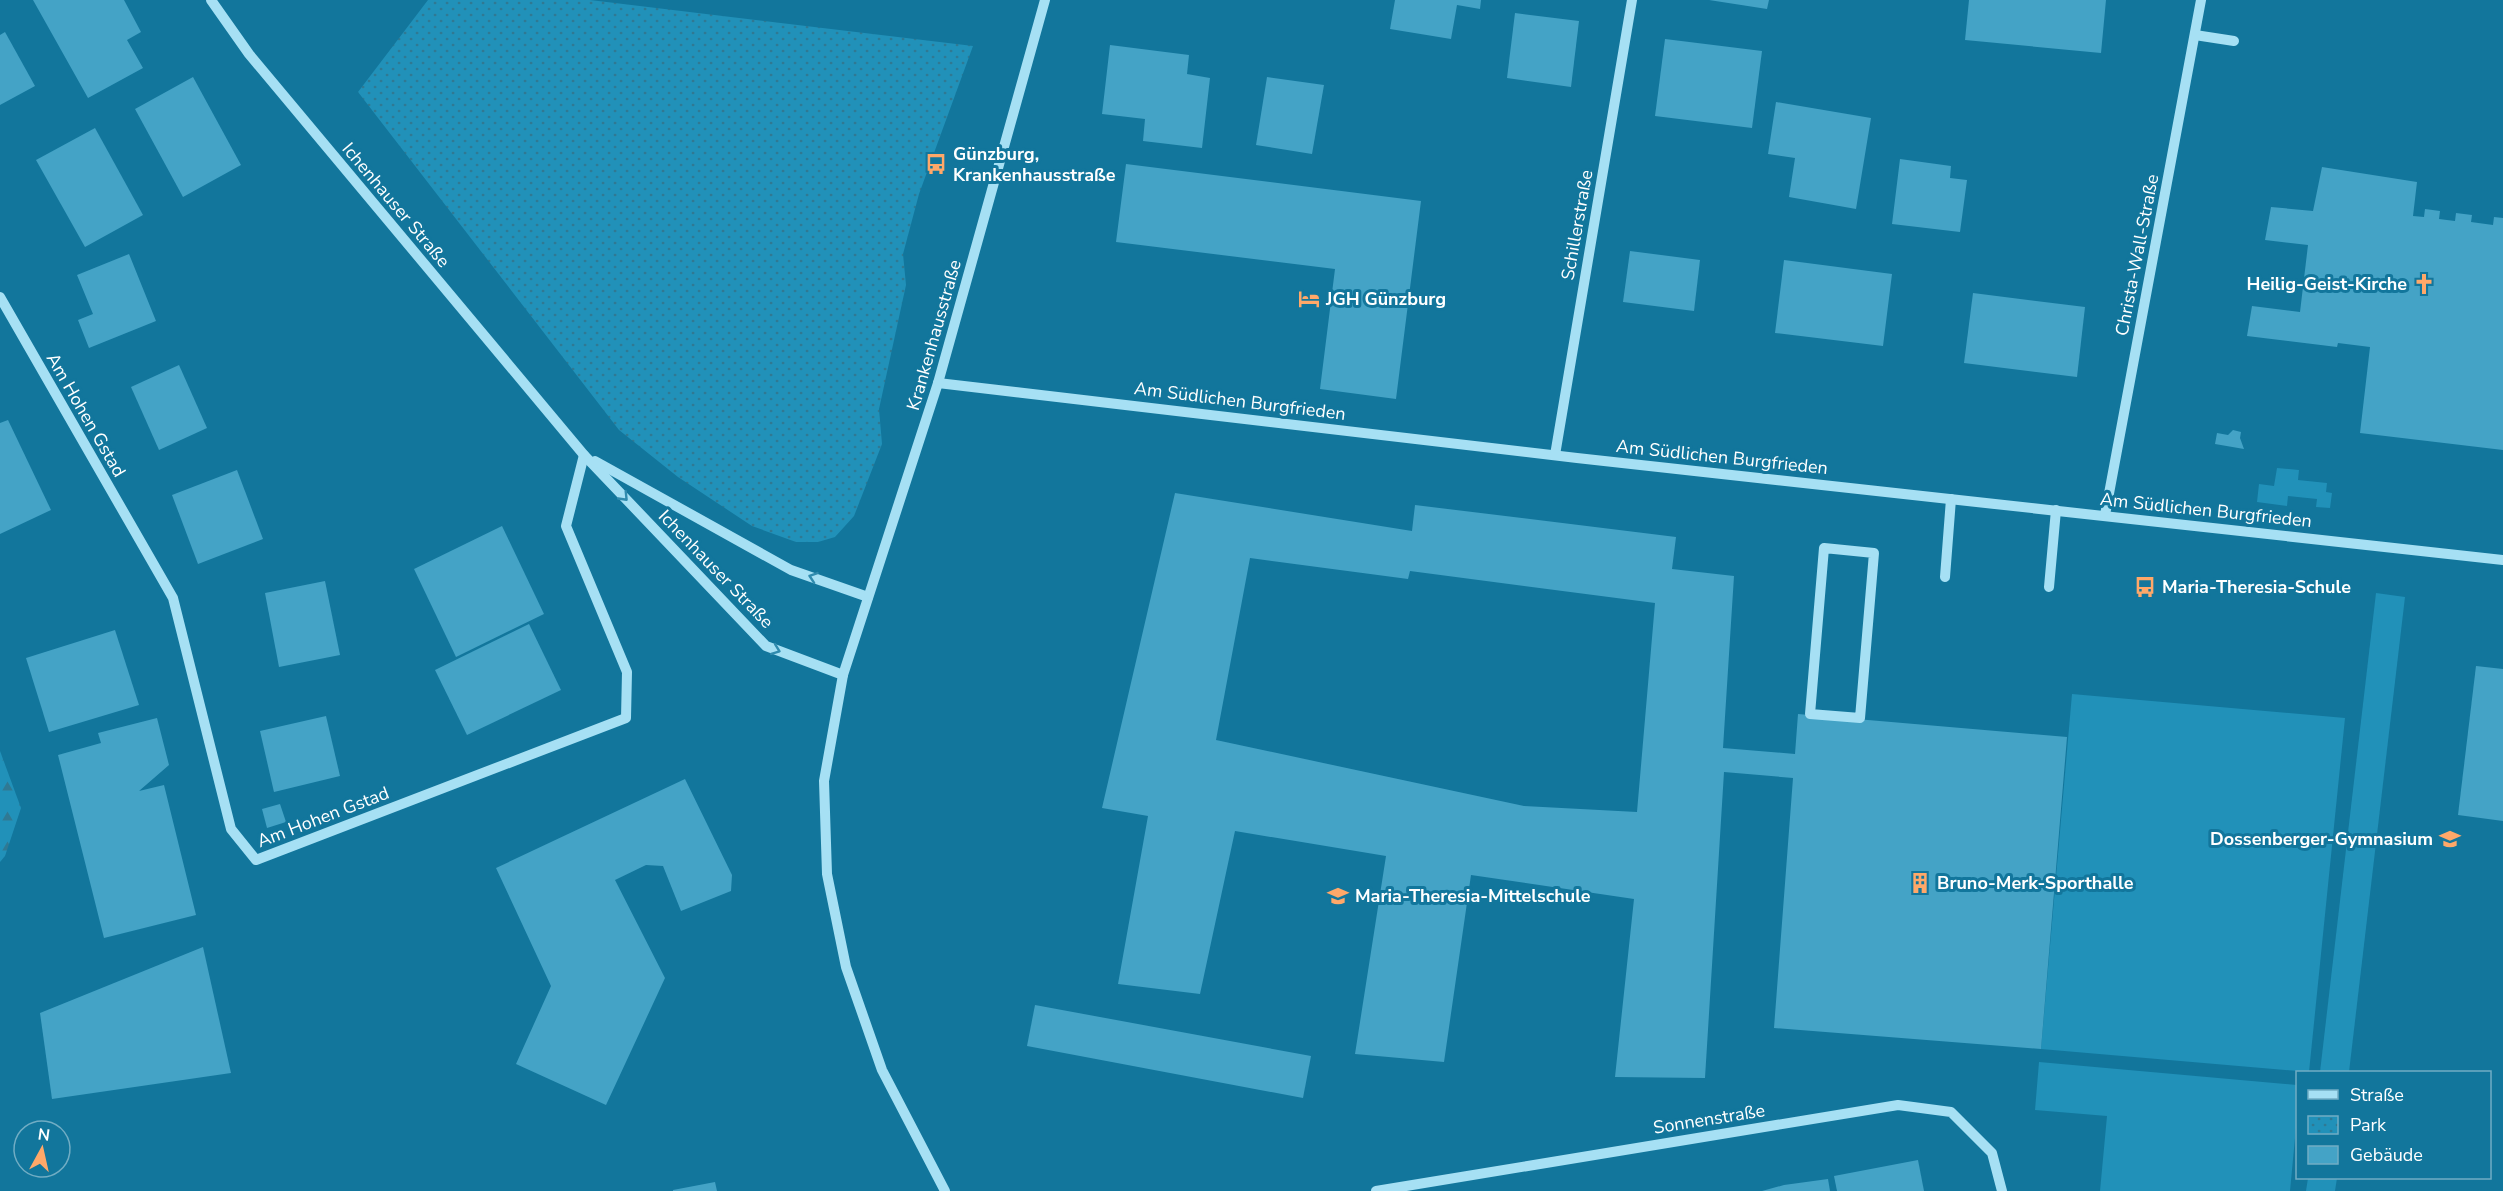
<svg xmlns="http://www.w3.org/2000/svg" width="2503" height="1191" viewBox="0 0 2503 1191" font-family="'Nunito Sans',sans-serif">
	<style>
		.green { fill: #2191b9 }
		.forest { fill: url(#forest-firs) }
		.park { fill: url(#park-dots) }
		.building { fill: #44a3c6; fill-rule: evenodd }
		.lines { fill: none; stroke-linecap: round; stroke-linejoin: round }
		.minor { stroke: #a6e0f4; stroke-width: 10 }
		.oneway { stroke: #308bae }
		.labels { text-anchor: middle; stroke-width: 6; stroke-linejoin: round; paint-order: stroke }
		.poi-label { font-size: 18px; font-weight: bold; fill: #fff; stroke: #12769c; text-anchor: start }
		.street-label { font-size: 18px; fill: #fff; stroke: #12769c }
	</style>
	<defs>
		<pattern id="forest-firs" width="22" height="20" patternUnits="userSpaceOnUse" patternTransform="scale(1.5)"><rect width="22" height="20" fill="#2191b9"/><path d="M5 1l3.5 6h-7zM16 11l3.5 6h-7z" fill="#307993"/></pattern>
		<pattern id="park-dots" width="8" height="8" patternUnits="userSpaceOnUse" patternTransform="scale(1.5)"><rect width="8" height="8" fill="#2191b9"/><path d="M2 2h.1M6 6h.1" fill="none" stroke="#307993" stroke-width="1.8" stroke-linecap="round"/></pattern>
	</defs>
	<rect width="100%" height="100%" fill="#12769c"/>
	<g class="green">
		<polygon points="2277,468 2299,470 2298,480 2327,483 2326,492 2332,493 2330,508 2316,507 2317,499 2288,496 2287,506 2257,502 2259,484 2274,486"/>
		<polygon points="2376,593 2405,597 2349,1072 2320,1072"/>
		<polygon points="2072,694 2345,718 2309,1072 2041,1049"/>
		<polygon points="2039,1062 2297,1085 2297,1117 2290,1191 2100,1191 2107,1116 2035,1110"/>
		<polygon points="2308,1178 2337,1178 2335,1191 2306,1191"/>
	</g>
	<polygon class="forest" points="0,751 21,808 5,856 0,862"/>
	<polygon class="park" points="428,0 590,0 973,46 919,194 903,254 906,285 879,409 882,444 854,516 835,537 818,542 796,542 752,526 678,477 619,430 358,92"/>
	<g class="building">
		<polygon points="33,0 124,0 141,32 127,40 143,68 88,98"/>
		<polygon points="1395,0 1481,0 1480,9 1457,5 1451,39 1390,29"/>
		<polygon points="1709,0 1769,0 1767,9"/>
		<polygon points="1969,0 2106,0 2101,53 1965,40"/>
		<polygon points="1515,13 1579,21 1571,87 1507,78"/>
		<polygon points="5,32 35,86 0,105 0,35"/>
		<polygon points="1665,39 1762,51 1752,128 1655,116"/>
		<polygon points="1110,45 1189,55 1187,74 1210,78 1202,148 1143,141 1145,119 1102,114"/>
		<polygon points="193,77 241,165 183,197 135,109"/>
		<polygon points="1267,77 1324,85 1312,154 1256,145"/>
		<polygon points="1776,102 1871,118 1856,209 1789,197 1795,158 1768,154"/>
		<polygon points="95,128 143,215 85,247 36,160"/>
		<polygon points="1900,159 1951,166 1950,178 1967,180 1960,232 1892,224"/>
		<polygon points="1126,164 1421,201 1396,399 1320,389 1335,269 1116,242"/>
		<polygon points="2322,167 2417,182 2413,216 2424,217 2425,209 2440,211 2439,219 2455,221 2456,213 2472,215 2471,222 2493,225 2494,217 2503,218 2503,450 2360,433 2370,347 2338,343 2337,347 2247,336 2252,306 2300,312 2308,245 2265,240 2271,207 2313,211"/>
		<polygon points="1630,251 1700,260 1694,311 1623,302"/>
		<polygon points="129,254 156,321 89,348 78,320 93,314 77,275"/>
		<polygon points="1784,260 1892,274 1883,346 1775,333"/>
		<polygon points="1973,293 2085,307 2077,377 1964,363"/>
		<polygon points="179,365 207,428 159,450 131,387"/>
		<polygon points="8,420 51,510 0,534 0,423"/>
		<polygon points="2233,430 2241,432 2240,438 2244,449 2215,444 2217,433 2228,435"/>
		<polygon points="237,470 263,539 198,564 172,495"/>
		<path d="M1175,493L1412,531L1415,505L1676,537L1672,569L1734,576L1723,748L1795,754L1798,714L2067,737L2041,1049L1774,1028L1793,778L1724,772L1705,1078L1615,1077L1634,899L1471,875L1444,1062L1355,1054L1386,856L1235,831L1200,994L1118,984L1148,816L1102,808ZM1250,558L1408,579L1410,571L1655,603L1637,812L1524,806L1216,740Z"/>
		<polygon points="502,526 544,614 456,657 414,569"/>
		<polygon points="325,581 340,655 279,667 265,593"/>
		<polygon points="529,624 561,690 467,735 435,670"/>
		<polygon points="115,630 139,705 49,732 26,658"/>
		<polygon points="2476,666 2503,669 2503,821 2458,815"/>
		<polygon points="326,716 340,776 274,792 260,731"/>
		<polygon points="157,718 169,765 139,791 164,785 196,915 104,938 58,755 101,743 98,733"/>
		<polygon points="685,779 732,875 731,891 681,911 663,866 646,865 615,880 665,978 606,1105 516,1064 551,986 496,868"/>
		<polygon points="280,804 286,822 267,828 262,809"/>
		<polygon points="203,947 231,1073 52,1099 40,1013"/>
		<polygon points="1035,1005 1311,1056 1303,1098 1027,1046"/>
		<polygon points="1918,1160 1924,1191 1837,1191 1834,1176"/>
		<polygon points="1828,1179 1830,1191 1762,1191 1784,1185"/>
		<polygon points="715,1182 717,1191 673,1191 673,1190"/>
	</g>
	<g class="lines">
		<g class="minor">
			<polyline points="211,0 249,54 584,455 766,646 843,675"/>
			<polyline points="2195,35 2234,41"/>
			<polyline points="0,297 173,598 231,829 256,860 626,718 627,672 566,526 584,455"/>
			<polyline points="938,383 1577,458 2503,560"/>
			<polyline points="1555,455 1632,0"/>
			<polyline points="595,461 791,570 868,597"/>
			<polyline points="2105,515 2201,0"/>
			<polygon points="1824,548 1874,553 1860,718 1810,714"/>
			<polyline points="1945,577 1951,499"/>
			<polyline points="2049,587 2056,510"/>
			<polyline points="945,1191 882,1070 846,967 827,874 824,781 843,675 938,383 1045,0"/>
			<polyline points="1376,1191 1898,1105 1951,1112 1992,1153 2002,1191"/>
		</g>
	</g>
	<defs><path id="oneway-chevron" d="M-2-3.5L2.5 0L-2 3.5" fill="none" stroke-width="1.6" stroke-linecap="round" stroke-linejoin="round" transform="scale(1.5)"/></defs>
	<g class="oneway">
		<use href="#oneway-chevron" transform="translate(624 497) rotate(46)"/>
		<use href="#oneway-chevron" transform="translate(813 577) rotate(-161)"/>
		<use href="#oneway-chevron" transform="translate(776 650) rotate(21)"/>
	</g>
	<defs>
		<symbol id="bus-bare" viewBox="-9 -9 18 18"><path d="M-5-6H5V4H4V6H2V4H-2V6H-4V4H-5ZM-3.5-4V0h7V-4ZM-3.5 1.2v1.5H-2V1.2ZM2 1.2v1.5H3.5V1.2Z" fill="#ffa869" stroke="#12769c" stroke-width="2.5" paint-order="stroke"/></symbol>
		<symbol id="church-bare" viewBox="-9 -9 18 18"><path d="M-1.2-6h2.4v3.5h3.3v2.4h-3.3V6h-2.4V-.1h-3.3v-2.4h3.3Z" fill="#ffa869" stroke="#12769c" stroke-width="2.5" paint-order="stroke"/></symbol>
		<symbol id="hotel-bare" viewBox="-9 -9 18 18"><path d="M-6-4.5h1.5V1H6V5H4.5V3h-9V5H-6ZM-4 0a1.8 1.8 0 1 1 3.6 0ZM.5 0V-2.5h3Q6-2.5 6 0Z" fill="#ffa869" stroke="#12769c" stroke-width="2.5" paint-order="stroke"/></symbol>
		<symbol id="school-bare" viewBox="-9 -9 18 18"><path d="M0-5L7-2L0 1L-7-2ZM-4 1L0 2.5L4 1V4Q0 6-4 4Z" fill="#ffa869" stroke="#12769c" stroke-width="2.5" paint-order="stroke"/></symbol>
		<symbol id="building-bare" viewBox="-9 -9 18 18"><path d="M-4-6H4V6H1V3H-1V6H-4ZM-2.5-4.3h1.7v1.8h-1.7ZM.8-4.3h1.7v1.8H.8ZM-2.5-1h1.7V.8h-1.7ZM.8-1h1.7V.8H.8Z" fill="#ffa869" stroke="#12769c" stroke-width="2.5" paint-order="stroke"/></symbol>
	</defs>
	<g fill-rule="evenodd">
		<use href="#bus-bare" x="921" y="149" width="30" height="30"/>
		<use href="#church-bare" x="2409" y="269" width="30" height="30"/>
		<use href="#hotel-bare" x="1294" y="284" width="30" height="30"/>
		<use href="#bus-bare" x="2130" y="572" width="30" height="30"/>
		<use href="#school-bare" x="2435" y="824" width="30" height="30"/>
		<use href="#building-bare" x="1905" y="868" width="30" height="30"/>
		<use href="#school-bare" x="1323" y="881" width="30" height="30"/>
	</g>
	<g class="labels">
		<g class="poi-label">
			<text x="953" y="160">Günzburg,<tspan x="953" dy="21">Krankenhausstraße</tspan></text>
			<text x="2407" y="290" text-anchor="end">Heilig-Geist-Kirche</text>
			<text x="1326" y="305">JGH Günzburg</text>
			<text x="2162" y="593">Maria-Theresia-Schule</text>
			<text x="2433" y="845" text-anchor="end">Dossenberger-Gymnasium</text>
			<text x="1937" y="889">Bruno-Merk-Sporthalle</text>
			<text x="1355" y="902">Maria-Theresia-Mittelschule</text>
		</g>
		<g class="street-label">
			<text transform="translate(396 205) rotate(50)" y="6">Ichenhauser Straße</text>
			<text transform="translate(1577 225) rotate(-80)" y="6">Schillerstraße</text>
			<text transform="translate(2137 255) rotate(-79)" y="6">Christa-Wall-Straße</text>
			<text transform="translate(934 335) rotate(-74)" y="6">Krankenhausstraße</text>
			<text transform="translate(1240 401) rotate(7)" y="6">Am Südlichen Burgfrieden</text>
			<text transform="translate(86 415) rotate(60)" y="6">Am Hohen Gstad</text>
			<text transform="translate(1722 457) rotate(6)" y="6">Am Südlichen Burgfrieden</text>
			<text transform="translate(2206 510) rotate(6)" y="6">Am Südlichen Burgfrieden</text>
			<text transform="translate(716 569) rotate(46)" y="6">Ichenhauser Straße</text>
			<text transform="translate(323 817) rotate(-21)" y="6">Am Hohen Gstad</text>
			<text transform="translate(1709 1119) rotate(-9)" y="6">Sonnenstraße</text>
		</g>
	</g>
	<rect x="2296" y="1071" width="195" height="108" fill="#12769c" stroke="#71adc4" stroke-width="1.5"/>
	<rect x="2308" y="1090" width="30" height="9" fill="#a6e0f4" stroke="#71adc4" stroke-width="1.5"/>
	<text x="2350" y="1101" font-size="18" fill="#ffffff">Straße</text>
	<rect x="2308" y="1116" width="30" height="18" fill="url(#park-dots)" stroke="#71adc4" stroke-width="1.5"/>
	<text x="2350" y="1131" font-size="18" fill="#ffffff">Park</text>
	<rect x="2308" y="1146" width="30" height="18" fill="#44a3c6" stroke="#71adc4" stroke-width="1.5"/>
	<text x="2350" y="1161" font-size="18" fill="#ffffff">Gebäude</text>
	<g transform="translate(42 1149) rotate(8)"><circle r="28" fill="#12769c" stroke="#71adc4" stroke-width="1.5"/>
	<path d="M0-4.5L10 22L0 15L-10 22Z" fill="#ffa869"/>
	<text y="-9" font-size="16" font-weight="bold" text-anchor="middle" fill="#ffffff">N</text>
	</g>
</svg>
